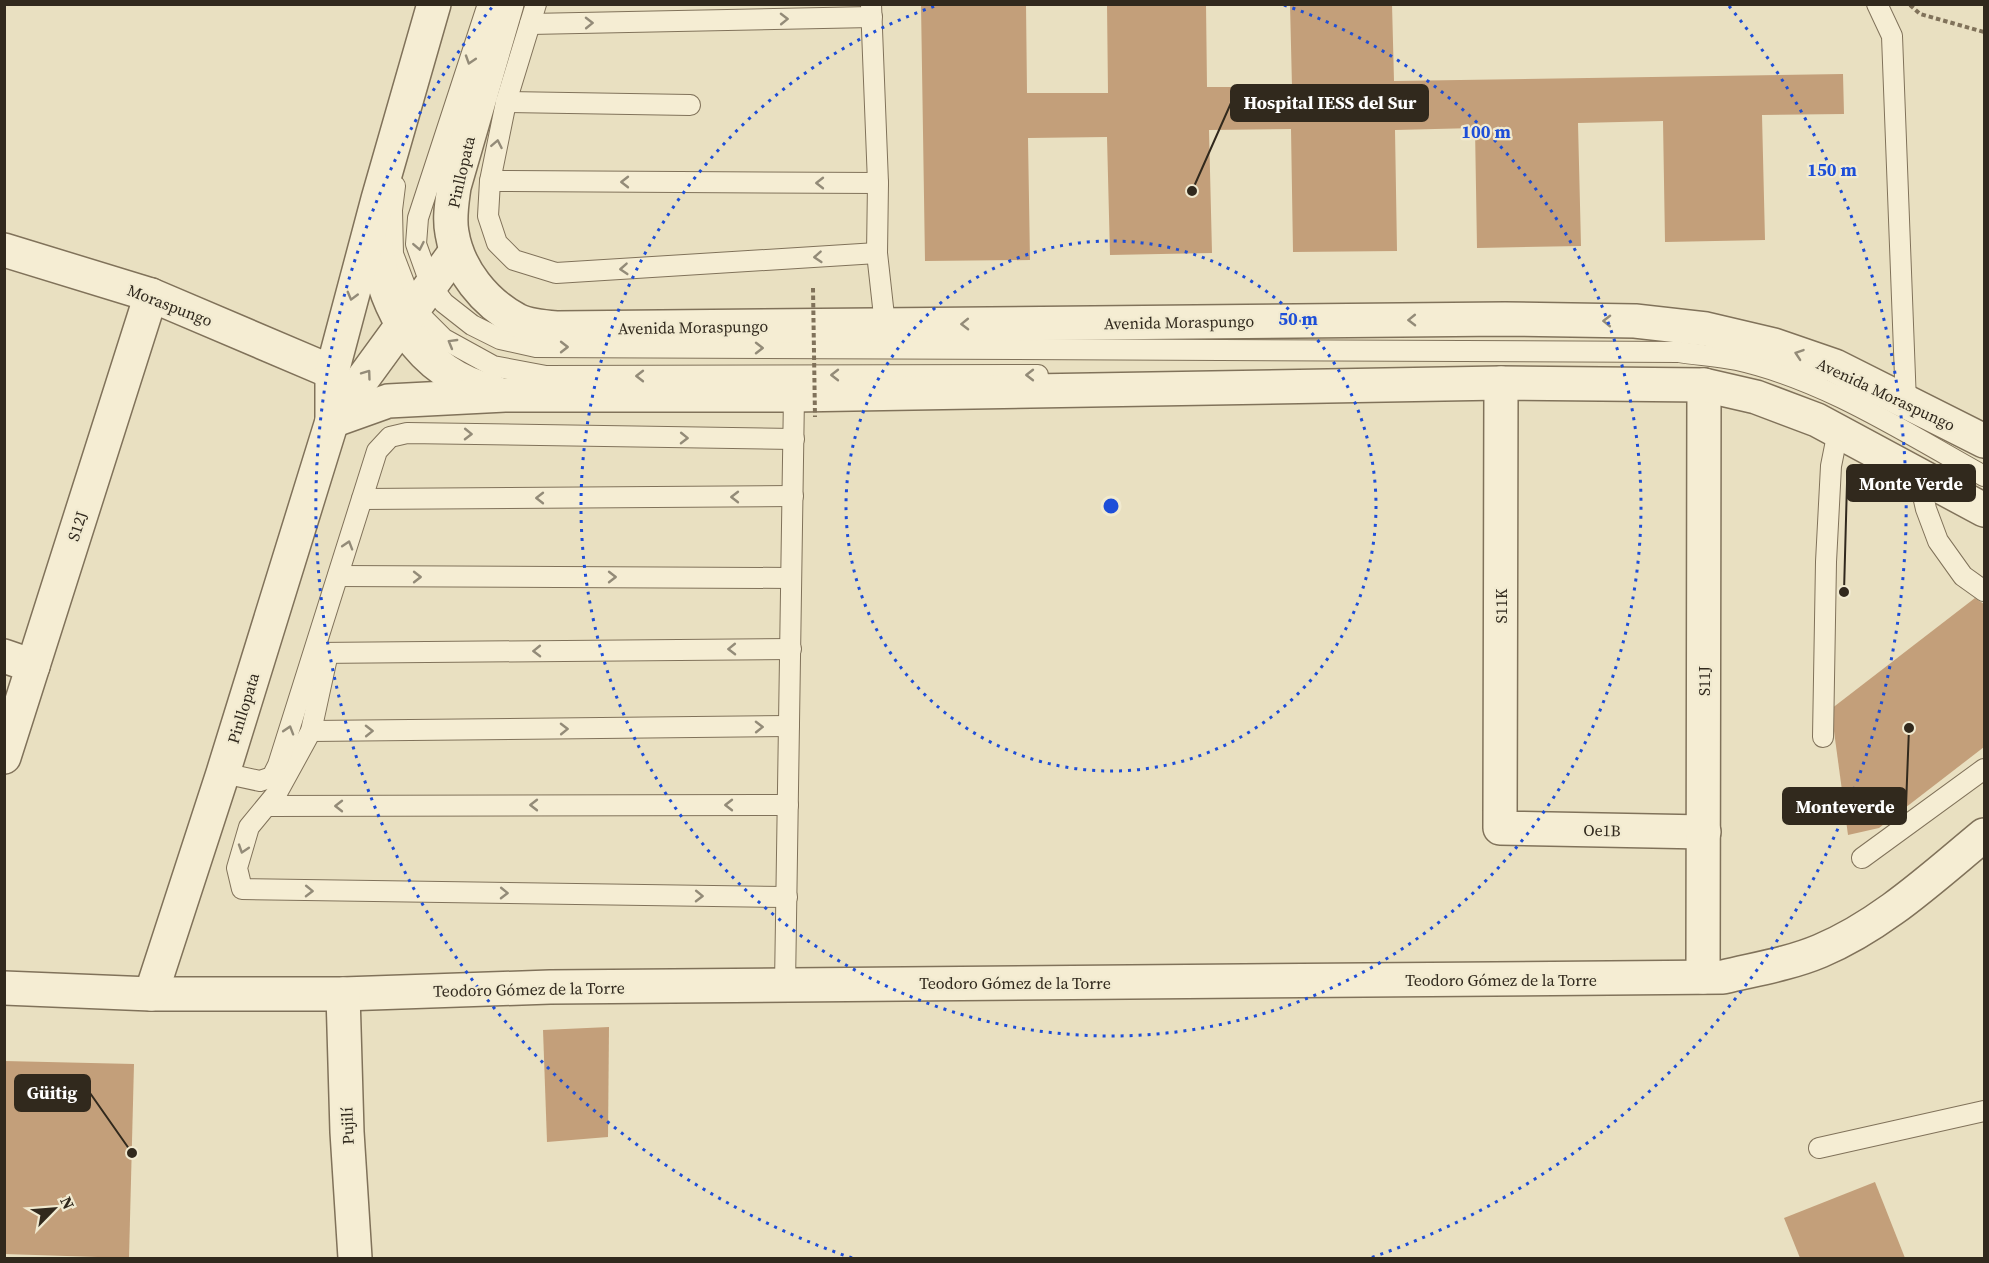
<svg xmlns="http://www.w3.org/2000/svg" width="1989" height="1263" viewBox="0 0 1989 1263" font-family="'Source Serif 4',serif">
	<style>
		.building { fill: #c39f7a }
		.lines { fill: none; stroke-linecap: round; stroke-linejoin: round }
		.service-casing { stroke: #80725a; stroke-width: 22 }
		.minor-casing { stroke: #80725a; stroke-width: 36 }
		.tertiary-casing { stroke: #80725a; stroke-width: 36 }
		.path { stroke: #80725a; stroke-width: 4; stroke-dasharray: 4.5 3; stroke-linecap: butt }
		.service { stroke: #f5edd3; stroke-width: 20 }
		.minor { stroke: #f5edd3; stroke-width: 33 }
		.tertiary { stroke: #f5edd3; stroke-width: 33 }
		.path-bridge { stroke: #80725a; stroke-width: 4; stroke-dasharray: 4.5 3; stroke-linecap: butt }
		.oneway { stroke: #938b78 }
		.ring { fill: none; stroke: #1d4ed8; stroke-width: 3; stroke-dasharray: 3 6 }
		.labels { text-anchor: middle; stroke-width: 4.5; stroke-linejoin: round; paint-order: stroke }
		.street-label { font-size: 16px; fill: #31291d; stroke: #f1ead0 }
		.centre { fill: #1d4ed8; stroke: #f1ead0; stroke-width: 3 }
		.ring-label { font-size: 18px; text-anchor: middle; font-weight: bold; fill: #1d4ed8; stroke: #f1ead0; stroke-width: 4.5; stroke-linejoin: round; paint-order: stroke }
		.leader { fill: none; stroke: #31291d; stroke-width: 2 }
		.callout-dot { fill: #31291d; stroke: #f1ead0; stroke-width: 2 }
		.callout { fill: #31291d; stroke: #31291d; stroke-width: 2 }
		.callout-label { font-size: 18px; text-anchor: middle; font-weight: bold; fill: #fff }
	</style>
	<rect width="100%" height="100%" fill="#e9e0c1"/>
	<g class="building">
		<polygon points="921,4 1026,4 1027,93 1108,93 1107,4 1206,4 1207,87 1292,87 1290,4 1392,4 1394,81 1843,74 1844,114 1762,115 1765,240 1665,242 1663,121 1578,123 1581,246 1477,248 1475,128 1395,130 1397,251 1293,252 1291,129 1209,130 1212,253 1110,255 1107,137 1028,138 1030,260 925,261"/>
		<polygon points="1975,598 1984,604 1984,747 1879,828 1848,835 1831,709"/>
		<polygon points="609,1027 608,1137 547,1142 543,1030"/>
		<polygon points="4,1061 134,1064 129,1258 4,1254"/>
		<polygon points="1875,1182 1905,1258 1800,1258 1784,1218"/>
	</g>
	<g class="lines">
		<defs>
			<g id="service">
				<path d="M488,4L418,218L416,244L431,286L444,303L472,325L500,339L536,347L1679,352C1698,355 1718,356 1737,360C1826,380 1906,433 1984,476"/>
				<polyline points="536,4 506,102 490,181 488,216 497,243 514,260 556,273 877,253"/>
				<polyline points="871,4 878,183 877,253 885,325"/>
				<polyline points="1877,4 1892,36 1906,403"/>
				<polyline points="530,24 872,17"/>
				<polyline points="506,102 690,105"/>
				<polyline points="490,181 878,183"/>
				<polyline points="395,186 392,210 393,254 414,309 444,339 493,366 546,376 1038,375"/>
				<polyline points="1918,474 1926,509 1938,541 1963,576 1984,591"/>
				<polyline points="362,499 793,496"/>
				<polyline points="338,576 791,578"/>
				<polyline points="316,653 791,649"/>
				<polyline points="328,653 311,731 277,793 249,827 237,868 242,889 787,897"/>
				<polyline points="311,731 789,726"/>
				<polyline points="1823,737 1826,562 1831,466 1838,431"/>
				<polyline points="223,773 260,781 272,777 278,765 377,451 390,437 407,433 794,439"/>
				<polyline points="267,806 788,805"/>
				<polyline points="1862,858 1984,769"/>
				<polyline points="785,985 794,395"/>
				<polyline points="1819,1148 1984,1111"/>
			</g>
			<g id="minor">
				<polyline points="4,250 151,295 332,372"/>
				<polyline points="1501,383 1500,828 1704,832"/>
				<polyline points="4,656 33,666"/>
				<polyline points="4,757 151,295"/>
				<polyline points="1703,977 1704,385"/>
			</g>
			<g id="tertiary">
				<path d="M507,4L454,187C452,202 449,218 452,233C458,270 485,303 517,320C529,326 545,327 558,328L1505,319L1635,321L1706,329L1774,345L1835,366L1984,441"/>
				<path d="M375,231C379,304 418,374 494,392"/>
				<polyline points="332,421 388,401 505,395 794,395 1501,383 1704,385 1756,397 1817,420 1984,510"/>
				<polyline points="332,421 456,251"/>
				<path d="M4,988L151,994H343L550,987L1723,977C1756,969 1789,964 1820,951C1882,925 1933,877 1984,835"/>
				<polyline points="151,994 223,773 332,421 332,372 378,199 434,4"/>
				<polyline points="343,994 347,1132 355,1258"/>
			</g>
		</defs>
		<use href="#service" class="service-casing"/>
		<use href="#minor" class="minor-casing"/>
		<use href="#tertiary" class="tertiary-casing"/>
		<polyline class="path" points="1910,5 1920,14 1984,32"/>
		<use href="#service" class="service"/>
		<use href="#minor" class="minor"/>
		<use href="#tertiary" class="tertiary"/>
		<polyline class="path-bridge" points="813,288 815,417"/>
	</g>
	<defs><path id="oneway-chevron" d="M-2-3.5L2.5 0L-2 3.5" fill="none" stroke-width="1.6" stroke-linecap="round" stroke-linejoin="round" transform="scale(1.5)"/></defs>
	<g class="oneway">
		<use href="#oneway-chevron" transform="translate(784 19) rotate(-1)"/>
		<use href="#oneway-chevron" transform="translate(589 23) rotate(-1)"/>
		<use href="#oneway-chevron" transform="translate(470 60) rotate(108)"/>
		<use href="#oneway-chevron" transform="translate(497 144) rotate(-79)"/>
		<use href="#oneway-chevron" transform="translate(625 182) rotate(-180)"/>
		<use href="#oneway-chevron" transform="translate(820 183) rotate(-180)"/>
		<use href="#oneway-chevron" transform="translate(419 246) rotate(79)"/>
		<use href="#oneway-chevron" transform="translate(818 257) rotate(176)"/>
		<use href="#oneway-chevron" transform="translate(624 269) rotate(176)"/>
		<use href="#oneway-chevron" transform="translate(352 296) rotate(105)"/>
		<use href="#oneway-chevron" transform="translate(1412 320) rotate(179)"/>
		<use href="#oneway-chevron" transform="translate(1607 321) rotate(-179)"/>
		<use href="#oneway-chevron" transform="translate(965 324) rotate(179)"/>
		<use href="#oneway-chevron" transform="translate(452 343) rotate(-150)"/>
		<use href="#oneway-chevron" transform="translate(564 347)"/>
		<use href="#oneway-chevron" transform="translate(759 348)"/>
		<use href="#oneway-chevron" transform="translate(1799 354) rotate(-161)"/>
		<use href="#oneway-chevron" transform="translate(367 374) rotate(-54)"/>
		<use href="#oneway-chevron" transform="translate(835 375) rotate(180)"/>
		<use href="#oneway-chevron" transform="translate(1030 375) rotate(180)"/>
		<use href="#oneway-chevron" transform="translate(640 376) rotate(180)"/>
		<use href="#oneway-chevron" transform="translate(468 434) rotate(1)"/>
		<use href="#oneway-chevron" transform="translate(684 438) rotate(1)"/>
		<use href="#oneway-chevron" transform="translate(735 497) rotate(180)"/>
		<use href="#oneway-chevron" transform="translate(540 498) rotate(180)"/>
		<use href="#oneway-chevron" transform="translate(348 545) rotate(-73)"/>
		<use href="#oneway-chevron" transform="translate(417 577)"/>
		<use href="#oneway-chevron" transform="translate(612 577)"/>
		<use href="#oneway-chevron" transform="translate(732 649) rotate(179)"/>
		<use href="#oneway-chevron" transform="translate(537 651) rotate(179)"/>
		<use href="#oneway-chevron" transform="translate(759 727) rotate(-1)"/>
		<use href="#oneway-chevron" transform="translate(564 729) rotate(-1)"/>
		<use href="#oneway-chevron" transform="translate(289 730) rotate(-73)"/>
		<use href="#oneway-chevron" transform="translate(369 731) rotate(-1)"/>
		<use href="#oneway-chevron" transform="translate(534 805) rotate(180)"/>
		<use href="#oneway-chevron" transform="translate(729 805) rotate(180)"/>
		<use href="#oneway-chevron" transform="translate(339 806) rotate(180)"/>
		<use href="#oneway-chevron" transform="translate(243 849) rotate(108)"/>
		<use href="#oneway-chevron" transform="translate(309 891) rotate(1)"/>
		<use href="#oneway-chevron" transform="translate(504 893) rotate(1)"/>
		<use href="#oneway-chevron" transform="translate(699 896) rotate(1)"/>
	</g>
	<g class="ring">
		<circle cx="1111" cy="506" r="265"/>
		<path d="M1284 5A530 530 0 1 1 938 5"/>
		<path d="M852 1258A795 795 0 0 1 493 6M1729 6A795 795 0 0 1 1370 1258"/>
	</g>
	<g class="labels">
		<g class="street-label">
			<text transform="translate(461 172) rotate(-77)" y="6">Pinllopata</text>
			<text transform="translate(170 305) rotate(21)" y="6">Moraspungo</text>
			<text transform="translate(1179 322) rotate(-1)" y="6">Avenida Moraspungo</text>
			<text transform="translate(693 327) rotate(-1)" y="6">Avenida Moraspungo</text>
			<text transform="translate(1886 394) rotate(25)" y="6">Avenida Moraspungo</text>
			<text transform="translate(77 526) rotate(-72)" y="6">S12J</text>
			<text transform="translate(1501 606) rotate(-90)" y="6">S11K</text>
			<text transform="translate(1704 681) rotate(-90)" y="6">S11J</text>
			<text transform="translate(243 708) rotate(-73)" y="6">Pinllopata</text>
			<text transform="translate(1602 830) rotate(1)" y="6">Oe1B</text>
			<text x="1501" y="986">Teodoro Gómez de la Torre</text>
			<text x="1015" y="989">Teodoro Gómez de la Torre</text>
			<text transform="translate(529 989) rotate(-1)" y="6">Teodoro Gómez de la Torre</text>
			<text transform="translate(347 1126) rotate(-92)" y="6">Pujilí</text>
		</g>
	</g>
	<circle cx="1111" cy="506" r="9" class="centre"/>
	<g class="ring-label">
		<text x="1486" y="138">100 m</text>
		<text x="1832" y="176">150 m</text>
		<text x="1298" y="325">50 m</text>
	</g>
	<path class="leader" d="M1192 191L1231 103M1844 592L1847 483M1909 728L1906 806M132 1153L90 1093"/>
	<g class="callout-dot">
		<circle cx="1192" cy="191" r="6"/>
		<circle cx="1844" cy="592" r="6"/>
		<circle cx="1909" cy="728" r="6"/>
		<circle cx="132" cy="1153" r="6"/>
	</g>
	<g class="callout">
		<rect x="1231" y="85" width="197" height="36" rx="6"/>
		<rect x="1847" y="465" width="128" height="36" rx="6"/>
		<rect x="1783" y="788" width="123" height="36" rx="6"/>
		<rect x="15" y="1075" width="75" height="36" rx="6"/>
	</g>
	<g class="callout-label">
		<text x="1330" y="109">Hospital IESS del Sur</text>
		<text x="1911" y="490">Monte Verde</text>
		<text x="1845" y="813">Monteverde</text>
		<text x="52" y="1099">Güitig</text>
	</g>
	<rect width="1989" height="1263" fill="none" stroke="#31291d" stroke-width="12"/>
	<g transform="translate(54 1209) rotate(65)" stroke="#f1ead0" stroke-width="4.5" paint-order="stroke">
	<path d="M0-4.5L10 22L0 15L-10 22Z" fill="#31291d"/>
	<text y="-9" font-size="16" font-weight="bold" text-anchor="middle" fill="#31291d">N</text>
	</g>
</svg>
